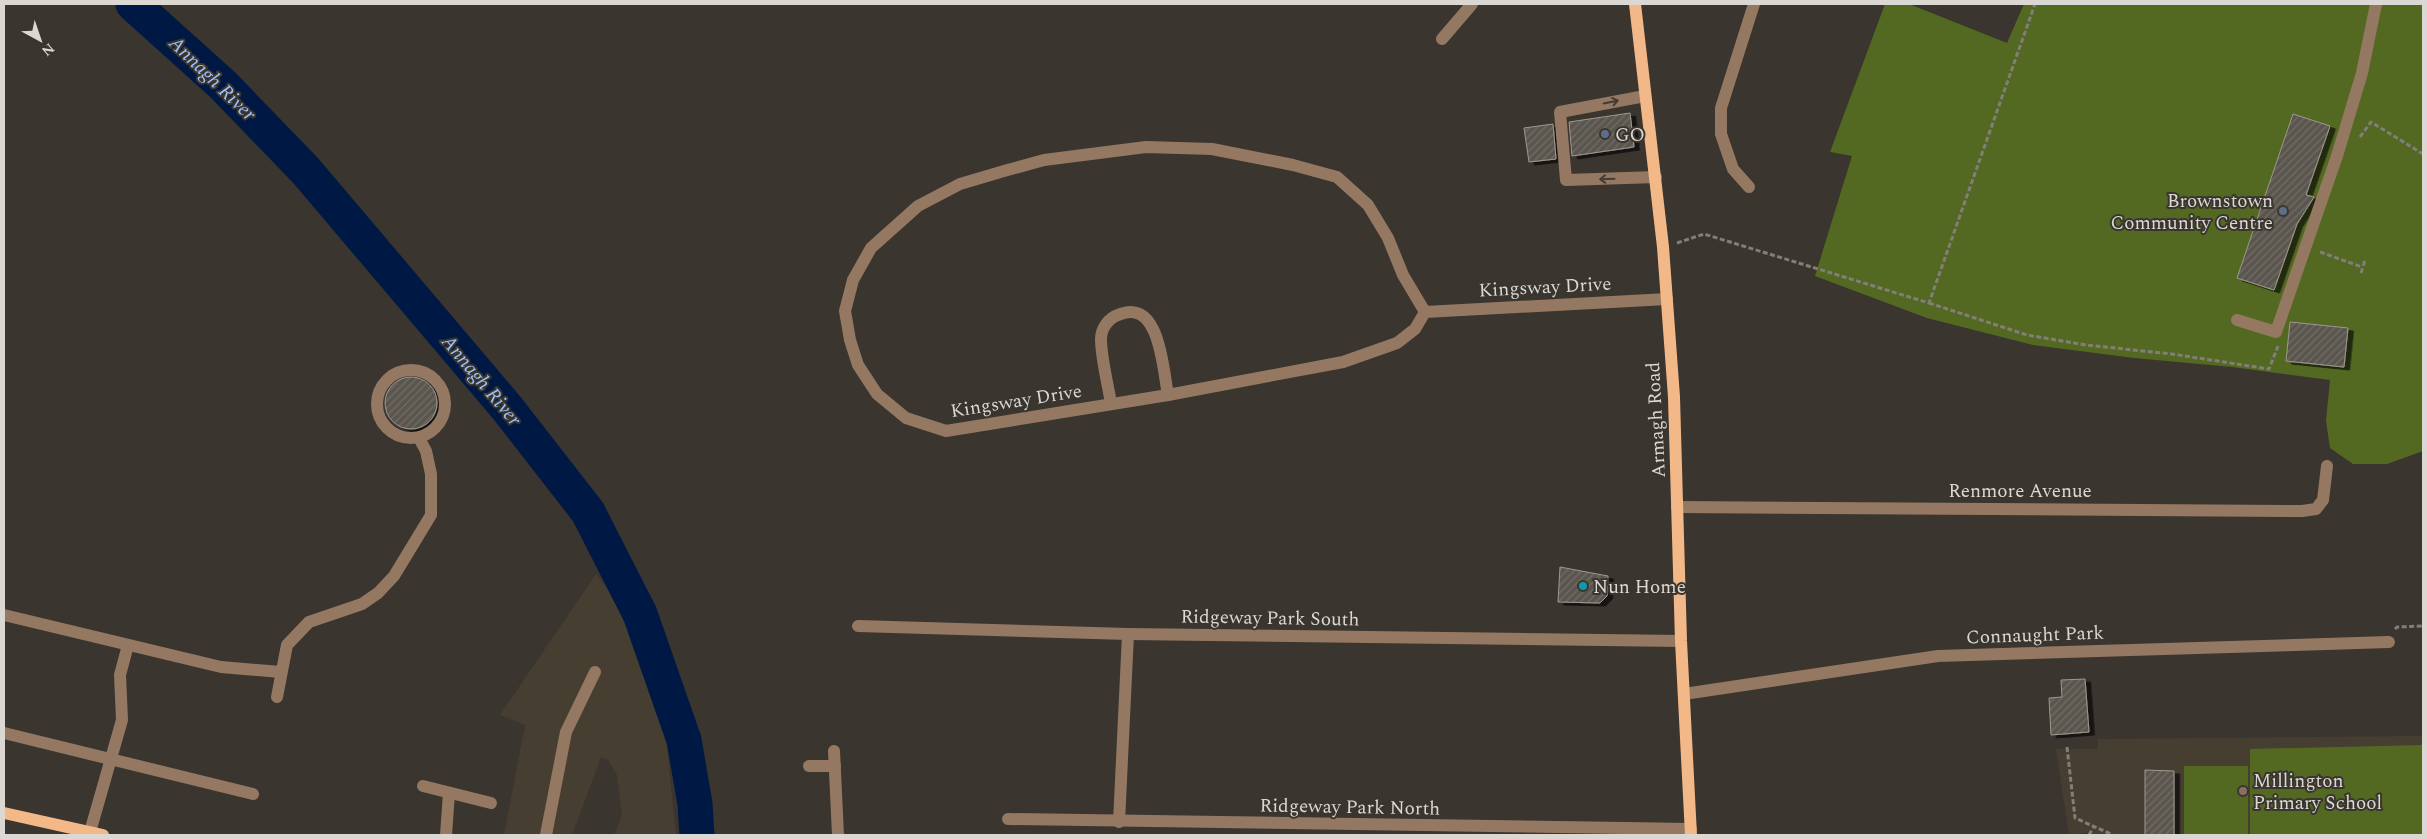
<svg xmlns="http://www.w3.org/2000/svg" width="2427" height="839" viewBox="0 0 2427 839" font-family="Spectral,serif">
	<style>
		.built { fill: #473e32 }
		.park { fill: #536922 }
		.lines { fill: none; stroke-linecap: round; stroke-linejoin: round }
		.river { stroke: #001944; stroke-width: 35 }
		.building { fill: url(#building-hatch); stroke: #9e9891; filter: url(#shadow) }
		.path { stroke: #827e79; stroke-width: 3; stroke-dasharray: 5 2.5; stroke-linecap: butt }
		.minor { stroke: #957861; stroke-width: 12 }
		.major { stroke: #f3b887; stroke-width: 12 }
		.oneway { stroke: #433c34 }
		.service-dot { fill: #5c6f8a; stroke: #3a352f; stroke-width: 2 }
		.culture-dot { fill: #0f9aa8; stroke: #3a352f; stroke-width: 2 }
		.education-dot { fill: #8d6e63; stroke: #3a352f; stroke-width: 2 }
		.labels { text-anchor: middle; stroke-width: 4; stroke-linejoin: round; paint-order: stroke }
		.poi-label { font-size: 19px; fill: #dbd8d4; stroke: #3a352f; text-anchor: start }
		.street-label { font-size: 19px; fill: #dbd8d4; stroke: #3a352f }
		.water-label { font-size: 20px; font-style: italic; fill: #9dc2f6; stroke: #3a352f }
	</style>
	<defs>
		<pattern id="building-hatch" width="6" height="6" patternUnits="userSpaceOnUse" patternTransform="scale(1.25)"><rect width="6" height="6" fill="#5a554e"/><path d="M-1 1l2-2M0 6l6-6M5 7l2-2" fill="none" stroke="#716d67"/></pattern>
		<filter id="shadow"><feDropShadow dx="5.5" dy="3" stdDeviation="0" flood-color="#0009"/></filter>
	</defs>
	<rect width="100%" height="100%" fill="#3a352f"/>
	<g class="built">
		<polygon points="596,574 630,618 665,729 676,835 614,835 622,815 617,775 608,760 601,757 572,835 504,835 525,725 500,715"/>
		<polygon points="2423,736 2423,835 2093,835 2092,832 2069,835 2056,749 2098,749 2098,739"/>
	</g>
	<g class="park">
		<polygon points="1885,4 1909,4 2007,43 2024,4 2423,4 2423,451 2387,464 2353,464 2330,448 2326,421 2330,380 2232,367 2134,358 2033,345 1927,318 1815,276 1852,156 1830,152"/>
		<polygon points="2423,745 2423,835 2250,835 2250,749"/>
		<rect x="2184" y="766" width="64" height="69"/>
	</g>
	<g class="lines">
		<polyline class="river" points="133,4 223,85 306,171 507,408 588,512 640,614 684,740 695,804 697,835"/>
	</g>
	<g class="building">
		<polygon points="1630,113 1634,147 1572,156 1569,122"/>
		<polygon points="2293,114 2330,126 2306,195 2314,197 2297,224 2274,290 2237,278"/>
		<polygon points="1553,124 1556,159 1529,162 1524,128"/>
		<polygon points="2290,322 2348,328 2344,367 2286,361"/>
		<circle cx="411" cy="403" r="26"/>
		<polygon points="1560,567 1608,576 1607,596 1600,603 1558,602"/>
		<polygon points="2085,679 2089,732 2051,735 2049,698 2062,697 2061,680"/>
		<polygon points="2145,770 2174,771 2174,835 2145,835"/>
	</g>
	<g class="lines">
		<g class="path">
			<polyline points="2360,137 2371,122 2423,154"/>
			<polyline points="1677,243 1704,234 1929,303 2035,4"/>
			<polyline points="2320,252 2362,267"/>
			<polyline points="2361,273 2365,260"/>
			<polyline points="1929,303 2027,335 2086,345 2172,354 2269,369 2278,346"/>
			<polyline points="2395,629 2397,627 2423,626"/>
			<polyline points="2067,747 2075,818 2113,835"/>
			<polyline points="2089,835 2093,828"/>
		</g>
		<g class="minor">
			<polyline points="1442,39 1472,4"/>
			<polyline points="1645,96 1560,112 1566,180 1656,177"/>
			<polyline points="1749,187 1733,169 1721,134 1721,108 1754,4"/>
			<polyline points="1425,312 1403,275 1388,238 1368,205 1337,177 1293,165 1212,149 1146,147 1044,160 1004,171 960,184 918,206 871,248 853,280 845,311 850,340 858,365 877,394 906,418 946,431 1168,395 1343,362 1397,343 1415,329 1425,312 1667,299"/>
			<polyline points="2237,320 2276,332 2337,156 2362,73 2376,4"/>
			<circle cx="411" cy="404" r="34"/>
			<path d="M1111,404C1108,384 1101,358 1101,339C1101,328 1109,318 1118,315C1160,296 1163,370 1168,395"/>
			<polyline points="1677,507 2302,511 2316,509 2323,500 2327,466"/>
			<polyline points="4,615 221,667 281,672"/>
			<polyline points="858,626 1128,634 1681,641"/>
			<polyline points="1684,694 1938,656 2389,642"/>
			<polyline points="277,697 287,645 309,622 362,604 378,593 394,576 431,515 431,474 426,451 419,438"/>
			<polyline points="4,733 253,794"/>
			<polyline points="834,751 838,835"/>
			<polyline points="809,766 835,766"/>
			<polyline points="423,786 491,803"/>
			<polyline points="1008,819 1691,829"/>
			<polyline points="1119,822 1128,634"/>
			<polyline points="90,832 122,720 120,675 128,645"/>
			<polyline points="446,835 449,793"/>
			<polyline points="546,835 566,732 595,672"/>
		</g>
		<g class="major">
			<polyline points="1635,4 1663,247 1674,397 1681,641 1691,835"/>
			<polyline points="4,813 103,835"/>
		</g>
	</g>
	<defs><path id="oneway-shaft" d="M-6 0H5M1.5-3L5.5 0L1.5 3" fill="none" stroke-width="1.6" stroke-linecap="round" stroke-linejoin="round" transform="scale(1.25)"/></defs>
	<g class="oneway">
		<use href="#oneway-shaft" transform="translate(1611 102) rotate(-11)"/>
		<use href="#oneway-shaft" transform="translate(1607 179) rotate(178)"/>
	</g>
	<g class="service-dot">
		<circle cx="1605" cy="134" r="5"/>
		<circle cx="2283" cy="211" r="5"/>
	</g>
	<circle class="culture-dot" cx="1583" cy="586" r="5"/>
	<circle class="education-dot" cx="2243" cy="791" r="5"/>
	<g class="labels">
		<g class="poi-label">
			<text x="1615" y="141">GO</text>
			<text x="2273" y="207" text-anchor="end">Brownstown<tspan x="2273" dy="22">Community Centre</tspan></text>
			<text x="1593" y="593">Nun Home</text>
			<text x="2253" y="787">Millington<tspan x="2253" dy="22">Primary School</tspan></text>
		</g>
		<g class="street-label">
			<text transform="translate(1545 286) rotate(-3)" y="7">Kingsway Drive</text>
			<text transform="translate(1016 400) rotate(-9)" y="7">Kingsway Drive</text>
			<text transform="translate(1655 420) rotate(-93)" y="7">Armagh Road</text>
			<text x="2020" y="497">Renmore Avenue</text>
			<text transform="translate(1270 617) rotate(1)" y="7">Ridgeway Park South</text>
			<text transform="translate(2035 634) rotate(-2)" y="7">Connaught Park</text>
			<text transform="translate(1350 806) rotate(1)" y="7">Ridgeway Park North</text>
		</g>
		<g class="water-label">
			<text transform="translate(213 78) rotate(44)" y="7">Annagh River</text>
			<text transform="translate(482 380) rotate(50)" y="7">Annagh River</text>
		</g>
	</g>
	<rect width="2427" height="839" fill="none" stroke="#dbd8d4" stroke-width="10"/>
	<g transform="translate(40 40) rotate(140)" stroke="#3a352f" stroke-width="4" paint-order="stroke">
	<path d="M0-4L9 19L0 12L-9 19Z" fill="#dbd8d4"/>
	<text y="-8" font-size="14" font-weight="bold" text-anchor="middle" fill="#dbd8d4">N</text>
	</g>
</svg>
